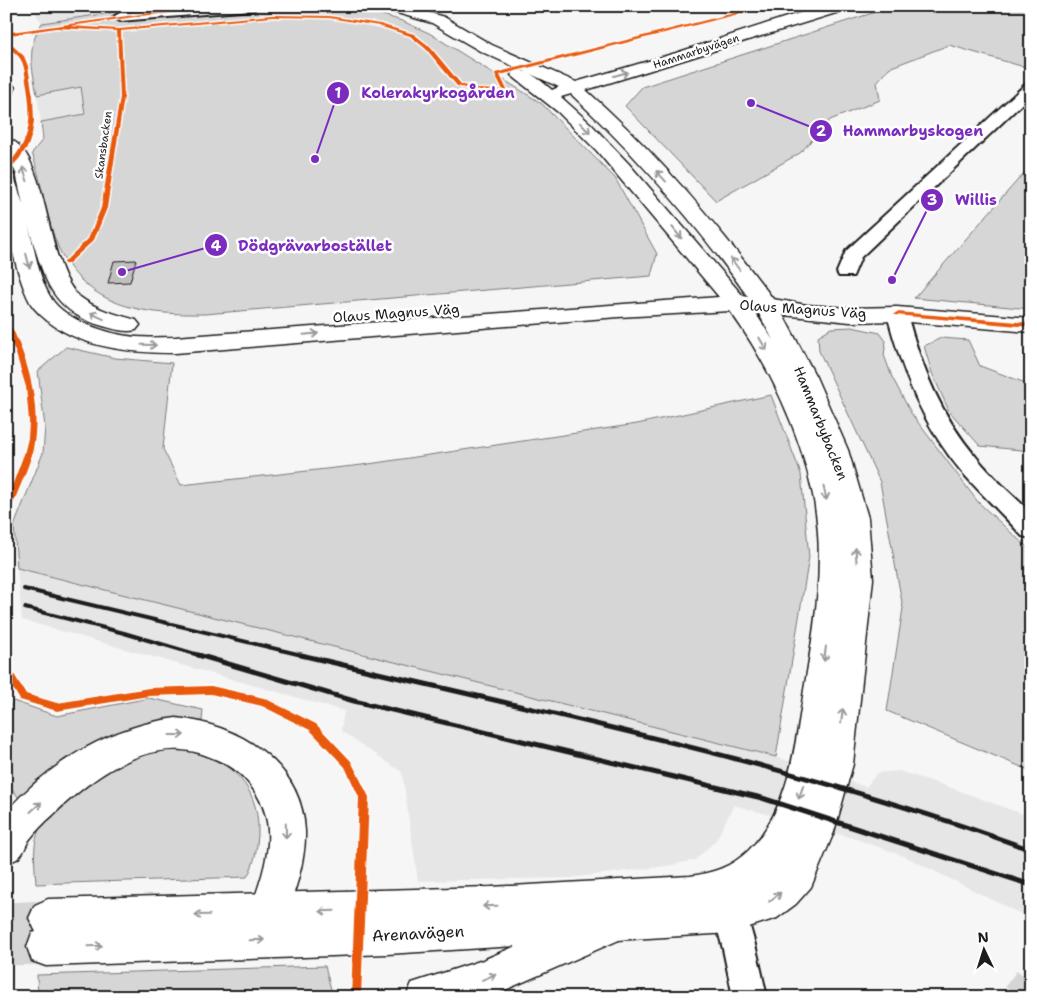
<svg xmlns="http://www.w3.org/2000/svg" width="1037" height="1003" viewBox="0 0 1037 1003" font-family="'Shantell Sans',sans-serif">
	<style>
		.built { fill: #e6e6e6 }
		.green { fill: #d6d6d6; stroke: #797979 }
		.building { fill: #c0c0c0; stroke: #1c1c1c }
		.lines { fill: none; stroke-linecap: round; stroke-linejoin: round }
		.secondary-tunnel { stroke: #d5d5d5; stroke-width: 35; stroke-dasharray: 35 18; stroke-linecap: butt }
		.highway-tunnel { stroke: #d5d5d5; stroke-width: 35; stroke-dasharray: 35 18; stroke-linecap: butt }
		.street-casing { stroke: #1c1c1c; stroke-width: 4 }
		.secondary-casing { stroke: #1c1c1c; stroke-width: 3 }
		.highway-casing { stroke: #1c1c1c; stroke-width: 3 }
		.street { fill: #fff; fill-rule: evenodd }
		.secondary { fill: #fff; fill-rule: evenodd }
		.highway { fill: #fff; fill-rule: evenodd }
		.rail-far1 { stroke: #1c1c1c; stroke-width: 4 }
		.rail { stroke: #1c1c1c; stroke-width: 5 }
		.cycleway-casing { stroke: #fff; stroke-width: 3 }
		.cycleway { fill: #e8590c; fill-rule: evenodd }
		.oneway { stroke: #999 }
		.labels { text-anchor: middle; stroke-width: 5; stroke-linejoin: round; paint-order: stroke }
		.far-street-label { font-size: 11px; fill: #1c1c1c; stroke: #fff }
		.street-label { font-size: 14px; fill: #1c1c1c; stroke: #fff }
		.near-street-label { font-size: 16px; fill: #1c1c1c; stroke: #fff }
		.leader { fill: none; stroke: #7b2cbf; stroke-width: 2 }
		.callout-dot { fill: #7b2cbf; stroke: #fff; stroke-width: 2 }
		.mark-label { font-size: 15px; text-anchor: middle; font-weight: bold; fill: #fff }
		.callout-label { font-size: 15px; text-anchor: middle; font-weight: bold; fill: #7b2cbf; stroke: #fff; stroke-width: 5; stroke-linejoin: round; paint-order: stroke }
	</style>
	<rect width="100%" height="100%" fill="#f6f6f6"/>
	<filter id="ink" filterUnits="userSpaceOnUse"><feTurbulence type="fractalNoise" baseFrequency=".02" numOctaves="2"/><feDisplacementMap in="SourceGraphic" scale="10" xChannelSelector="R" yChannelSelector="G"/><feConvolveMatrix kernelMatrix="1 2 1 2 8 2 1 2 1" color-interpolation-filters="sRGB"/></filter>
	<g filter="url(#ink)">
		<g class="built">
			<polygon points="31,6 110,6 111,13 42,23"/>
			<polygon points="81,87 86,114 41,122 37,95"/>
			<polygon points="17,568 776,757 866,787 877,773 899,771 946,786 1031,817 1031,919 904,856 856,839 734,805 716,840 695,860 667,866 570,878 418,881 402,772 341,731 344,711 22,620"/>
		</g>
		<g class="green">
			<path d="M110,6H354L402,21L429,33L541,103L615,178L657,254L651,276L205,314C148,315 91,309 61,253C48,228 42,182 32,153L43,139L41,122L85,114L81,87L37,95C32,66 26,49 42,23L110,13Z"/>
			<polygon points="894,6 1031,6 1031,69 949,45 889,68 877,82 880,100 830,120 800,153 716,201 625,106 642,87"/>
			<polygon points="1031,165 1031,309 914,298"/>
			<polygon points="852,327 880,333 886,341 884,355 892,377 911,413 978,502 1031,551 1031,771 887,711 903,608 880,482 819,351 818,336 831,328"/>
			<polygon points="941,338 968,340 980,366 1031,385 1031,451 980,446 949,411 932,373 924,346"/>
			<polygon points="66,347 115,358 172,363 163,449 181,485 362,465 637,424 771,395 801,474 809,557 776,757 17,568 14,526 43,453 45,427 38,371"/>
			<polygon points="149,698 203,710 202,721 175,720 20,800 11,787 7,713 13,701 57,716"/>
			<path d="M173,749C222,754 260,780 258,833C257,849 255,863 247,877L36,884C35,865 31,842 42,824C45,818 53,812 58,808C91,777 128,755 173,749Z"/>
			<polygon points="325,966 333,997 38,997 37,975"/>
		</g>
		<polygon class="building" points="136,260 130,282 108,283 114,261"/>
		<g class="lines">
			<g class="secondary-tunnel">
				<polyline points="6,920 48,918"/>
				<polyline points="6,948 46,947"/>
			</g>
			<polyline class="highway-tunnel" points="1019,997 1031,981"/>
			<defs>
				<g id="street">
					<polygon points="202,6 259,6 253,10 120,21 113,17 120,13"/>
					<polygon points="1031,83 1031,95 861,257 853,276 839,276 837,272 846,251 1026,84"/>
					<path d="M897,308L904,310L907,314C921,367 941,416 977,458C993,478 1013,495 1031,513V538L1022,536C1003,514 981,494 962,472C923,426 902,371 887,314L890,310Z"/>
					<path d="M726,886L737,891C752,925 759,961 767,997H733L723,949L710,902L715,891Z"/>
				</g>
				<path id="secondary" d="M381,6H406L444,17L492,45L576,82L676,53L793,15L825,6H851L849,9L586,90C656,152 718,225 773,299L807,305L850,308L897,307L1031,318V332L897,321L850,322L783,315L816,377L848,450L868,518L873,579L853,764L834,832L811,887L796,904L777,918L730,933L387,954L46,966L32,961L27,947L32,933L36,932L29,918L35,905L48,899L491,887L690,876C713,873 731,867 748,851C790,809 795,746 804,690C815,626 826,560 813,495C800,431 768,363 730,311L618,317L175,353C127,353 68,347 34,308C22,294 8,237 6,218C5,203 6,187 6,172L13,174L23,204L16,173L6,154V138C50,149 44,268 80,297C97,310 116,314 136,320L140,325L136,330C125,333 114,329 103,326C48,311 43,273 28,225C35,248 38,278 51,298C65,321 111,335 136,337C149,338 162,337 175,337L719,297L597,151L558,112L511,75L514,71C528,68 542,82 552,90L559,87L480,51L432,23L383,9ZM571,94C636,155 697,224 748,297L743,296L629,164L591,124L561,97ZM754,311L758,312L773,340Z"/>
				<g id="highway">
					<polygon points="6,83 12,84 15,88 12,94 6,95"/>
					<path d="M176,718C237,724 302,762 305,831C306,863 293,898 281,927L268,933L255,927L249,914C266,866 284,821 245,779C235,768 224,762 210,757C153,732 93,776 53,815C45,822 36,831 29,840C26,845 24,852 20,856C17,860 11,861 6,863V812C49,763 111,726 176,718Z"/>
					<polygon points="622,901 635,907 641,920 635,933 489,997 406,997 412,983 483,960"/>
				</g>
			</defs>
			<use href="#street" class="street-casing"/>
			<use href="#secondary" class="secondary-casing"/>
			<use href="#highway" class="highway-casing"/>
			<use href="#street" class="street"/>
			<use href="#secondary" class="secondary"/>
			<use href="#highway" class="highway"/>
			<g class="rail-far1">
				<polyline points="24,589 306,656"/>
				<polyline points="25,608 124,633 202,656"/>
			</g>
			<g class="rail">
				<polyline points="198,655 354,701 762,798 1031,885"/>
				<path d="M301,655C545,713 794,763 1031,850"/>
			</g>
			<defs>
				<g id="cycleway">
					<path d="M233,6H255L149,15L70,26L119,29L272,15L329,16L380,24L414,34L430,47L461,84L477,89L503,90L495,74V73L762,6H770L500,75L508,92L506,93L477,91L457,86L426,49L410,36L379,26L329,18L272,17L121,31L124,97L107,208L94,240L68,264H64V262L88,239L101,208L120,97L117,31L56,28L11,35L12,45L24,56L28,66L33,96L34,121L32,134L28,146L19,159L6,173V167C31,140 32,121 27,86C25,77 25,67 21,60C18,54 11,51 8,45C5,38 6,17 6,8L8,9L11,32L149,13Z"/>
					<polygon points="897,312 1031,323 1031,327 895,315 894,314"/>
					<path d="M6,321C14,327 18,342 22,351C34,383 40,420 32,454C26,474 17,493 10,512L6,515V502L24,454L28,438L29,421L26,387L16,354L6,330Z"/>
					<polygon points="6,665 9,666 26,694 57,703 149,688 211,686 264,698 316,724 351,761 369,797 361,997 351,997 359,797 345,767 310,730 262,706 211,694 149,696 57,711 20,700 6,677"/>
				</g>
			</defs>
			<use href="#cycleway" class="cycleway-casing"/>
			<use href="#cycleway" class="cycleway"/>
		</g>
		<defs><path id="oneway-shaft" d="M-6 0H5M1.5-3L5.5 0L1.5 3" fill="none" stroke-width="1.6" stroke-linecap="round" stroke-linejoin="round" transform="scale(1.25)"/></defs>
		<g class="oneway">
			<use href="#oneway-shaft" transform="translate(621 74) rotate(-16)"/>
			<use href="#oneway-shaft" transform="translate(585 128) rotate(46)"/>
			<use href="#oneway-shaft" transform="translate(25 174) rotate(-109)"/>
			<use href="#oneway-shaft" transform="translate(661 176) rotate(-132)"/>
			<use href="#oneway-shaft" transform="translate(677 233) rotate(51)"/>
			<use href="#oneway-shaft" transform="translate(28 261) rotate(76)"/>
			<use href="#oneway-shaft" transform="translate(735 264) rotate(-127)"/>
			<use href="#oneway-shaft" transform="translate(97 316) rotate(-155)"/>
			<use href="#oneway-shaft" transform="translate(311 334) rotate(-5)"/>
			<use href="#oneway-shaft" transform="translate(763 344) rotate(60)"/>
			<use href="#oneway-shaft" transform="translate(149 345) rotate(1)"/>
			<use href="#oneway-shaft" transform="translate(825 493) rotate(77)"/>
			<use href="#oneway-shaft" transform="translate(856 555) rotate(-94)"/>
			<use href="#oneway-shaft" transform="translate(825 654) rotate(97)"/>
			<use href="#oneway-shaft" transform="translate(842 716) rotate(-83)"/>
			<use href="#oneway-shaft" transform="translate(177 735)"/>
			<use href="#oneway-shaft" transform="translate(801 792) rotate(110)"/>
			<use href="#oneway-shaft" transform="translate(36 807) rotate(-42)"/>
			<use href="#oneway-shaft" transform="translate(286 831) rotate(88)"/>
			<use href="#oneway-shaft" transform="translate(775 897) rotate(-38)"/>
			<use href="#oneway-shaft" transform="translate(490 906) rotate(178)"/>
			<use href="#oneway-shaft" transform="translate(327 911) rotate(178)"/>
			<use href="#oneway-shaft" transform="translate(202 915) rotate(179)"/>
			<use href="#oneway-shaft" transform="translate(257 940) rotate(-2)"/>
			<use href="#oneway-shaft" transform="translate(95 946) rotate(-2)"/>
			<use href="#oneway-shaft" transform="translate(489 977) rotate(-22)"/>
		</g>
	</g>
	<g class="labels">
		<g class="far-street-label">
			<text transform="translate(696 51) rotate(-18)" y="4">Hammarbyvägen</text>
			<text transform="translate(103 145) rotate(-82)" y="4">Skansbacken</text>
		</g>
		<g class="street-label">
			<text transform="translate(803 309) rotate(4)" y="5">Olaus Magnus Väg</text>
			<text transform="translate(396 313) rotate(-4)" y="5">Olaus Magnus Väg</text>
			<text transform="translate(821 423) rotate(68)" y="5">Hammarbybacken</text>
		</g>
		<g class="near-street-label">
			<text transform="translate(418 933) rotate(-3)" y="6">Arenavägen</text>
		</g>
	</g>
	<path class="leader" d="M315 159L338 93M751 103L821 131M892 280L932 200M122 272L216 245"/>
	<g class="callout-dot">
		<circle cx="315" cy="159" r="5"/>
		<circle cx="751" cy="103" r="5"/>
		<circle cx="892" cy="280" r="5"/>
		<circle cx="122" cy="272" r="5"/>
		<circle cx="338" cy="93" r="12"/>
		<circle cx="821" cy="131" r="12"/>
		<circle cx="932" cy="200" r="12"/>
		<circle cx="216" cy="245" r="12"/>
	</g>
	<g class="mark-label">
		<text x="338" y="98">1</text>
		<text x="821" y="136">2</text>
		<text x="932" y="205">3</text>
		<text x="216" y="251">4</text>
	</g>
	<g class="callout-label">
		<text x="438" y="98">Kolerakyrkogården</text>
		<text x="913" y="136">Hammarbyskogen</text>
		<text x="976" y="205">Willis</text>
		<text x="315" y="251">Dödgrävarbostället</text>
	</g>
	<rect width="1037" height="1003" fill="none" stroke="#fff" stroke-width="25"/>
	<rect x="12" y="12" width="1012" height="978" fill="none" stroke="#1c1c1c" stroke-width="2" filter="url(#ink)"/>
	<g transform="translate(984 950) rotate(356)" stroke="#ffffff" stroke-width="4" paint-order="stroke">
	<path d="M0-4L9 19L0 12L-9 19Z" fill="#1c1c1c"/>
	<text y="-8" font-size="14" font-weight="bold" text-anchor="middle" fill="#1c1c1c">N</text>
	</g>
</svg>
